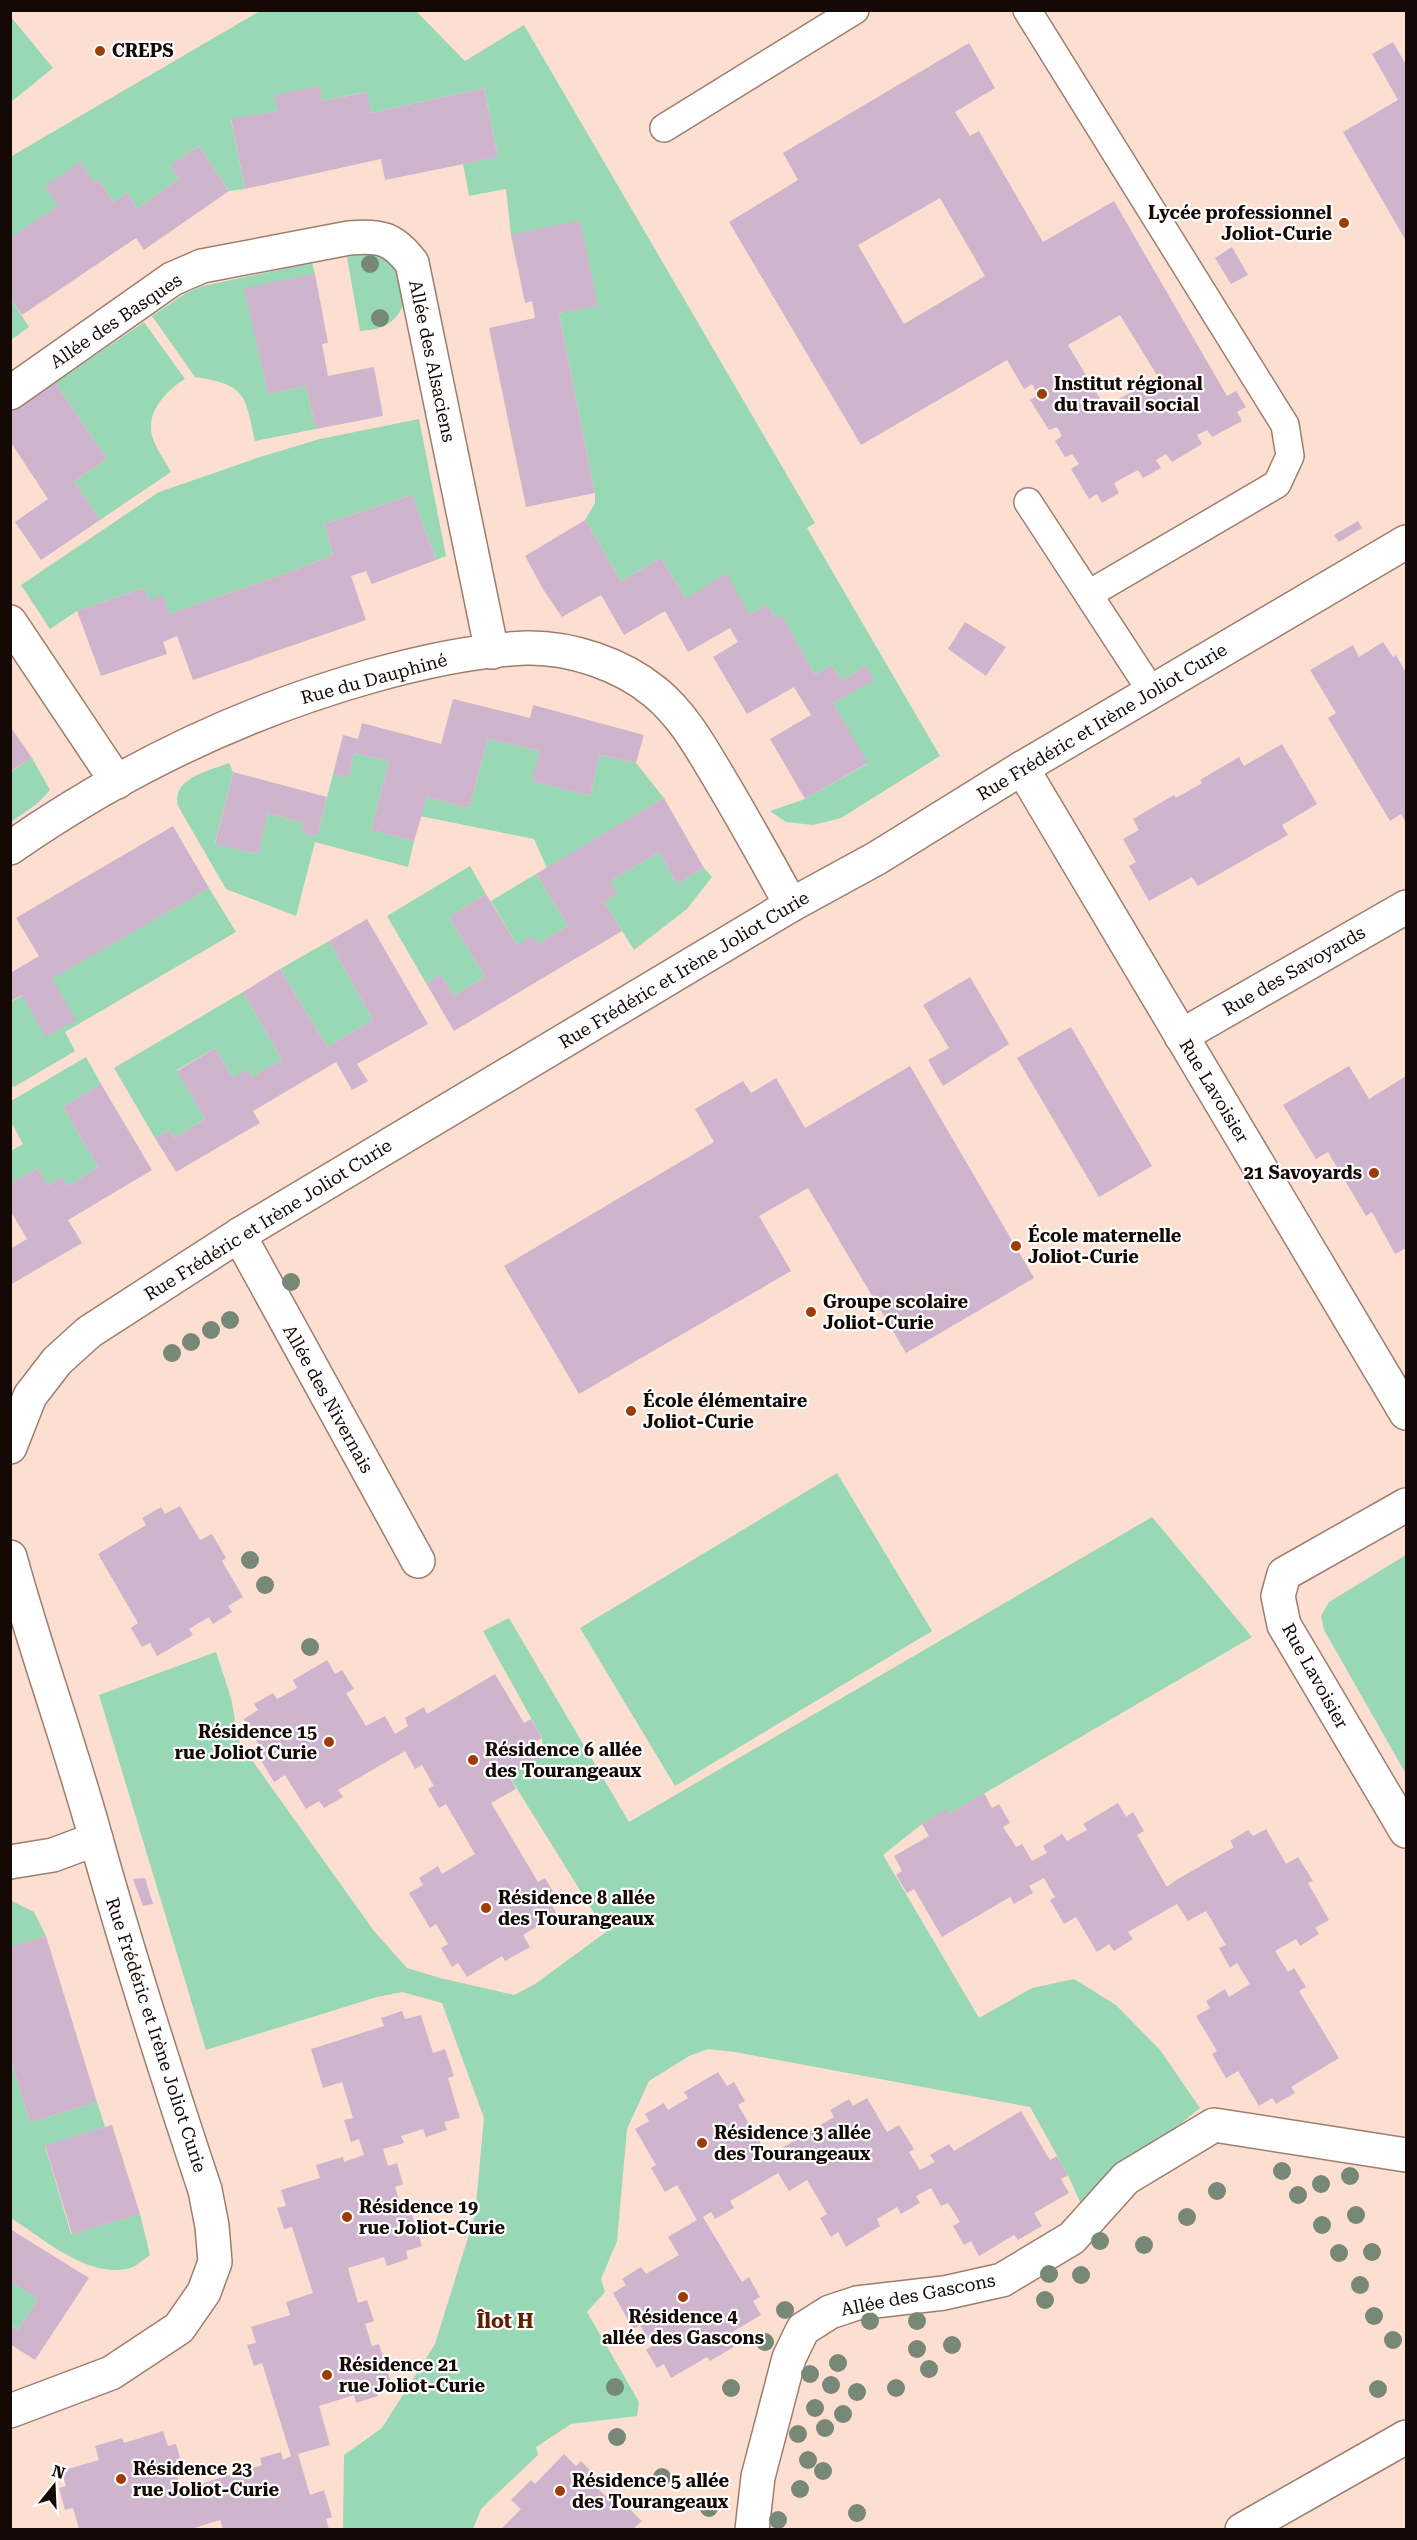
<svg xmlns="http://www.w3.org/2000/svg" width="1417" height="2540" viewBox="0 0 1417 2540" font-family="'Roboto Serif',serif">
	<style>
		.green { fill: #98d8b5 }
		.building { fill: #cfb4ce; fill-rule: evenodd }
		.lines { fill: none; stroke-linecap: round; stroke-linejoin: round }
		.lane-casing { stroke: #9e7d6e; stroke-width: 30 }
		.street-casing { stroke: #9e7d6e; stroke-width: 36 }
		.lane { stroke: #fff; stroke-width: 27 }
		.street { stroke: #fff; stroke-width: 33 }
		.tree { fill: #788876 }
		.poi-dot { fill: #9f3c03; stroke: #fff; stroke-width: 2 }
		.labels { text-anchor: middle; stroke-width: 4.5; stroke-linejoin: round; paint-order: stroke }
		.poi-label { font-size: 18px; font-weight: bold; fill: #140905; stroke: #fff; text-anchor: start }
		.street-label { font-size: 18px; fill: #140905; stroke: #fff }
		.neighbourhood-label { font-size: 20px; font-weight: bold; fill: #5f2001; stroke: #fff }
	</style>
	<rect width="100%" height="100%" fill="#fddfd2"/>
	<g class="green">
		<polygon points="260,11 416,11 465,61 524,25 815,523 807,528 940,756 841,818 813,825 786,822 770,811 805,799 867,764 833,703 873,680 865,666 842,681 832,665 815,675 782,617 776,618 767,605 750,615 686,599 661,558 621,581 585,520 595,503 595,493 559,313 598,305 511,235 506,189 469,196 463,164 498,157 484,88 371,113 366,92 322,101 319,87 278,111 231,120 245,189 229,191 199,146 170,165 179,179 137,209 127,193 113,202 98,179 94,182 80,163 58,206 11,238 10,157"/>
		<polygon points="11,17 53,68 11,102 10,102"/>
		<path d="M368,253C382,257 398,265 404,280C412,299 397,323 379,328C373,330 366,330 360,331L347,257Z"/>
		<path d="M312,263L315,274L245,289L268,394L306,386L316,429L255,441C245,394 246,385 195,377L152,316L186,293L203,286Z"/>
		<polygon points="10,298 29,327 11,340 10,340"/>
		<path d="M144,322L185,379C169,388 150,408 151,428C151,443 165,460 171,472L100,520L74,481L107,459L55,383Z"/>
		<polygon points="419,419 446,556 436,560 412,495 324,524 333,555 298,569 169,614 148,600 144,588 77,611 50,629 21,585 159,492 260,457 320,439"/>
		<polygon points="488,739 540,751 533,781 590,796 600,755 636,763 664,798 547,868 534,839 420,816 427,797 469,808"/>
		<path d="M354,753L389,761L371,830L414,841L408,867L315,842L296,916L226,889L178,806C171,778 209,771 229,763L233,772L215,843L257,854L268,813L304,823L302,833L317,836L333,774L348,778Z"/>
		<polygon points="32,758 50,790 38,803 11,822 11,772"/>
		<polygon points="659,852 677,884 704,868 712,877 687,909 634,950 604,902 610,881"/>
		<polygon points="470,866 486,894 449,917 485,977 454,996 441,975 426,983 387,916"/>
		<polygon points="536,874 568,926 537,944 517,945 491,901"/>
		<polygon points="209,888 236,932 65,1032 75,1051 14,1087 11,1085 11,1002"/>
		<polygon points="329,941 373,1020 327,1047 280,969"/>
		<polygon points="243,992 282,1060 252,1077 247,1070 233,1078 215,1048 177,1070 205,1119 174,1138 169,1130 155,1138 114,1068"/>
		<polygon points="86,1057 101,1084 63,1107 98,1167 68,1186 62,1177 48,1186 37,1168 11,1184 11,1151 23,1144 11,1122 11,1101"/>
		<polygon points="837,1473 932,1631 675,1786 580,1628"/>
		<polygon points="1152,1517 1252,1637 949,1814 946,1810 922,1824 883,1855 979,2018 1032,1988 1074,1979 1116,2005 1160,2050 1200,2108 1081,2204 1068,2175 1030,2107 735,2052 708,2049 689,2056 649,2081 627,2129 617,2241 601,2279 605,2292 587,2312 639,2402 637,2416 571,2424 536,2447 538,2455 481,2509 473,2529 343,2529 344,2455 382,2428 435,2344 475,2215 484,2118 442,2003 402,1992 377,1997 206,2050 99,1695 216,1652 231,1698 239,1742 374,1931 407,1968 440,1978 514,1995 535,1984 606,1932 509,1776 543,1756 542,1738 483,1631 509,1618 629,1822"/>
		<polygon points="1406,1555 1406,1774 1324,1630 1321,1616 1329,1602"/>
		<polygon points="10,1900 34,1912 46,1936 11,1947"/>
		<path d="M10,2058L30,2122L97,2102L105,2127L45,2146L71,2234L140,2214L150,2255C144,2259 137,2266 130,2268C90,2280 42,2238 11,2218Z"/>
		<polygon points="10,2281 38,2299 18,2330 11,2325"/>
	</g>
	<g class="building">
		<polygon points="1393,42 1406,65 1406,241 1343,132 1398,100 1372,54"/>
		<path d="M969,43L995,88L955,112L970,136L979,131L1043,242L1114,201L1227,396L1236,391L1246,407L1237,412L1242,421L1212,437L1207,430L1197,435L1202,444L1172,462L1166,454L1156,460L1161,468L1143,478L1138,470L1114,483L1119,493L1102,503L1097,494L1089,499L1071,469L1079,464L1072,454L1065,457L1055,441L1062,436L1057,427L1049,430L1030,400L1038,395L1032,384L1024,389L1007,360L861,445L729,222L798,180L783,153ZM940,198L985,276L904,324L858,245ZM1120,315L1158,377L1105,407L1068,345Z"/>
		<polygon points="319,86 322,101 367,92 371,113 484,88 498,157 385,180 381,159 245,189 231,119 278,111 274,95"/>
		<polygon points="199,146 229,191 144,250 136,238 22,315 10,298 10,238 58,206 45,186 80,162 94,182 98,179 113,202 127,193 137,209 179,179 170,165"/>
		<polygon points="580,220 598,306 559,313 595,493 526,507 489,328 535,318 532,301 525,303 511,235"/>
		<polygon points="1232,247 1248,275 1231,284 1215,258"/>
		<polygon points="315,274 328,343 322,344 328,376 374,367 383,416 316,429 306,386 268,394 244,288"/>
		<polygon points="55,383 107,459 74,481 100,520 41,560 15,522 48,499 10,441 10,412"/>
		<polygon points="412,495 436,560 372,584 366,571 351,576 366,620 193,680 177,636 163,642 167,654 101,676 77,611 144,588 148,600 163,595 169,614 298,569 333,555 324,524"/>
		<polygon points="585,520 621,581 661,558 686,599 726,573 750,615 767,605 776,618 782,616 815,675 832,665 842,681 865,666 874,680 833,703 868,763 805,799 770,739 811,715 794,687 747,714 713,657 738,642 730,628 688,652 665,611 624,635 601,595 562,617 543,589 525,556"/>
		<polygon points="1358,521 1362,528 1339,542 1334,535"/>
		<polygon points="965,622 1006,647 986,676 948,649"/>
		<polygon points="1383,642 1393,657 1396,655 1406,673 1406,823 1401,814 1390,821 1328,718 1336,713 1310,670 1353,645 1359,657"/>
		<polygon points="453,699 530,718 533,705 644,735 636,763 600,755 590,796 532,781 540,751 488,739 469,808 427,797 414,841 371,830 389,761 354,753 348,778 333,774 343,735 358,739 362,723 441,744"/>
		<polygon points="10,726 32,758 10,772"/>
		<polygon points="1282,744 1317,804 1282,825 1288,835 1198,886 1192,877 1149,901 1129,866 1136,862 1123,839 1139,830 1133,819 1174,795 1176,798 1202,783 1200,780 1239,757 1244,766"/>
		<polygon points="233,772 327,797 317,836 301,833 304,823 268,813 258,854 215,844"/>
		<polygon points="664,798 704,868 677,884 659,852 610,881 618,893 604,902 622,931 454,1031 426,983 441,975 454,996 485,977 449,917 486,894 517,945 532,936 537,944 568,926 536,874"/>
		<polygon points="173,826 209,888 52,979 76,1020 46,1037 22,995 10,1002 10,973 39,956 16,918"/>
		<polygon points="367,919 428,1024 357,1064 368,1081 352,1090 336,1062 253,1111 260,1123 176,1172 155,1138 169,1130 174,1138 205,1119 177,1071 215,1048 233,1078 247,1069 252,1077 282,1060 243,992 280,969 327,1047 373,1020 329,941"/>
		<polygon points="970,977 1009,1044 943,1086 928,1060 949,1048 923,1005"/>
		<polygon points="1071,1027 1152,1166 1099,1197 1017,1058"/>
		<polygon points="910,1066 1034,1278 906,1353 808,1188 759,1216 791,1271 579,1394 504,1266 714,1142 695,1109 743,1081 751,1093 776,1078 805,1128"/>
		<polygon points="1349,1066 1369,1099 1406,1076 1406,1248 1395,1254 1372,1212 1366,1216 1328,1152 1316,1159 1283,1105"/>
		<polygon points="101,1084 152,1170 68,1220 82,1243 10,1285 10,1249 27,1239 10,1210 10,1184 37,1168 48,1186 62,1177 68,1186 98,1167 63,1107"/>
		<polygon points="180,1506 200,1540 212,1534 226,1558 222,1561 243,1597 228,1606 232,1612 213,1624 209,1617 189,1629 193,1635 157,1656 150,1643 142,1647 131,1628 138,1623 98,1554 146,1525 142,1518 161,1507 165,1514"/>
		<polygon points="327,1660 335,1674 342,1670 354,1689 346,1693 366,1726 385,1716 395,1734 408,1726 405,1718 424,1707 427,1714 495,1674 524,1723 531,1719 542,1738 535,1742 543,1756 509,1776 516,1789 491,1803 538,1882 545,1878 556,1897 549,1901 557,1914 523,1935 530,1947 505,1961 502,1956 467,1977 458,1963 452,1967 441,1948 448,1944 436,1924 430,1928 409,1893 423,1885 419,1878 438,1866 442,1874 475,1854 446,1804 439,1808 428,1789 434,1786 422,1765 415,1769 405,1751 338,1790 343,1797 324,1808 319,1801 306,1809 285,1775 274,1782 259,1757 264,1754 244,1719 258,1710 254,1704 273,1693 277,1699 297,1688 293,1680"/>
		<polygon points="984,1793 992,1808 999,1804 1010,1823 1003,1827 1016,1847 1022,1844 1032,1861 1047,1853 1043,1846 1062,1834 1067,1841 1087,1830 1083,1824 1118,1803 1126,1817 1133,1812 1144,1831 1137,1835 1167,1887 1176,1880 1234,1847 1230,1841 1248,1830 1253,1836 1266,1829 1286,1864 1298,1857 1313,1881 1308,1883 1329,1920 1315,1928 1319,1934 1300,1946 1296,1939 1275,1951 1288,1972 1294,1968 1306,1987 1299,1991 1339,2058 1291,2087 1295,2093 1276,2104 1272,2098 1259,2106 1238,2071 1226,2078 1212,2054 1217,2051 1196,2016 1210,2008 1206,2001 1225,1989 1229,1997 1250,1984 1237,1963 1230,1968 1219,1948 1226,1945 1206,1911 1188,1921 1177,1904 1128,1932 1133,1939 1114,1951 1109,1944 1097,1952 1076,1917 1064,1924 1050,1900 1055,1897 1044,1878 1029,1886 1033,1893 1014,1904 1010,1897 942,1937 914,1889 907,1893 896,1875 902,1871 894,1856 929,1836 922,1824 946,1809 949,1814"/>
		<polygon points="145,1878 153,1904 143,1906 133,1879"/>
		<polygon points="46,1936 97,2102 30,2122 10,2058 10,1947"/>
		<polygon points="402,2011 405,2019 421,2015 433,2053 445,2049 454,2076 448,2078 460,2118 444,2122 447,2130 426,2137 423,2129 401,2136 404,2143 383,2149 388,2166 397,2163 403,2184 395,2187 402,2208 409,2206 422,2246 406,2251 408,2259 387,2266 384,2257 348,2268 358,2303 367,2300 374,2321 365,2324 372,2346 379,2344 391,2383 375,2388 378,2396 356,2403 354,2395 319,2406 330,2445 298,2454 310,2495 324,2490 332,2517 326,2519 329,2529 223,2529 220,2520 191,2529 79,2529 73,2508 65,2510 59,2488 66,2486 61,2471 99,2460 95,2446 122,2438 124,2443 163,2431 168,2446 176,2444 182,2464 175,2467 181,2490 262,2465 260,2458 281,2452 283,2460 291,2456 262,2363 254,2366 247,2345 256,2343 251,2327 290,2315 286,2302 313,2293 292,2227 284,2229 277,2208 286,2206 281,2190 320,2178 316,2165 343,2157 344,2162 364,2155 359,2139 351,2142 344,2120 353,2118 342,2082 323,2088 311,2049 384,2026 381,2018"/>
		<polygon points="718,2072 727,2086 734,2082 745,2101 738,2105 768,2156 834,2117 830,2110 849,2099 853,2106 867,2098 887,2132 899,2125 914,2149 909,2152 920,2170 935,2162 930,2155 949,2144 954,2151 1021,2111 1050,2160 1057,2156 1068,2175 1061,2179 1069,2193 1034,2213 1042,2226 1018,2240 1014,2235 979,2256 971,2241 964,2245 953,2226 960,2222 948,2203 941,2206 931,2188 916,2196 920,2203 901,2214 897,2207 877,2219 880,2226 846,2247 838,2232 831,2237 820,2218 827,2214 807,2180 789,2191 778,2173 730,2201 734,2208 715,2219 711,2212 703,2217 742,2282 749,2277 760,2297 753,2301 761,2315 727,2335 734,2347 710,2361 707,2357 671,2378 664,2364 657,2368 646,2350 652,2346 640,2325 633,2329 613,2293 626,2285 622,2279 641,2267 646,2274 679,2255 668,2237 697,2220 677,2185 665,2192 651,2168 656,2165 635,2129 649,2121 645,2114 664,2103 668,2110 688,2098 684,2092"/>
		<polygon points="112,2125 140,2214 72,2234 45,2145"/>
		<polygon points="10,2229 89,2278 35,2360 10,2344 10,2325 18,2330 38,2299 10,2281"/>
		<polygon points="564,2454 576,2466 581,2461 596,2476 591,2482 608,2498 613,2493 642,2521 633,2529 501,2529 521,2509 511,2500 531,2480 535,2484"/>
	</g>
	<g class="lines">
		<defs>
			<g id="lane">
				<polyline points="1027,10 1285,425 1290,456 1277,484 1089,594"/>
				<polyline points="664,128 855,10"/>
				<polyline points="1028,502 1152,692"/>
			</g>
			<g id="street">
				<path d="M10,393L172,279L202,266L349,238C380,235 393,238 412,263L492,652"/>
				<polyline points="10,622 117,782"/>
				<polyline points="1022,768 1406,1413"/>
				<path d="M10,848C122,770 240,713 371,676C421,662 474,650 526,648C570,647 621,664 655,692C683,715 700,746 718,776C743,818 767,861 791,905"/>
				<polyline points="1181,1036 1406,907"/>
				<polyline points="239,1235 418,1561"/>
				<polyline points="10,1447 30,1396 57,1361 89,1332 239,1235 791,905 877,858 1022,768 1406,542"/>
				<polyline points="1406,1505 1284,1574 1278,1596 1284,1625 1406,1831"/>
				<path d="M10,1557C36,1652 70,1744 96,1839C129,1957 166,2073 205,2190L212,2226L215,2262L204,2292L179,2328L111,2373L10,2411"/>
				<polyline points="10,1862 53,1855 96,1839"/>
				<polyline points="752,2530 758,2477 789,2358 803,2329 830,2312 857,2303 944,2293 1002,2280 1072,2238 1126,2178 1214,2125 1406,2155"/>
				<polyline points="1242,2530 1406,2437"/>
			</g>
		</defs>
		<use href="#lane" class="lane-casing"/>
		<use href="#street" class="street-casing"/>
		<use href="#lane" class="lane"/>
		<use href="#street" class="street"/>
	</g>
	<g class="tree">
		<circle cx="370" cy="264" r="9"/>
		<circle cx="380" cy="318" r="9"/>
		<circle cx="291" cy="1282" r="9"/>
		<circle cx="230" cy="1320" r="9"/>
		<circle cx="211" cy="1330" r="9"/>
		<circle cx="191" cy="1342" r="9"/>
		<circle cx="172" cy="1353" r="9"/>
		<circle cx="250" cy="1560" r="9"/>
		<circle cx="265" cy="1585" r="9"/>
		<circle cx="310" cy="1647" r="9"/>
		<circle cx="1282" cy="2171" r="9"/>
		<circle cx="1350" cy="2176" r="9"/>
		<circle cx="1321" cy="2184" r="9"/>
		<circle cx="1217" cy="2191" r="9"/>
		<circle cx="1298" cy="2195" r="9"/>
		<circle cx="1356" cy="2215" r="9"/>
		<circle cx="1187" cy="2217" r="9"/>
		<circle cx="1322" cy="2225" r="9"/>
		<circle cx="1100" cy="2241" r="9"/>
		<circle cx="1144" cy="2245" r="9"/>
		<circle cx="1372" cy="2252" r="9"/>
		<circle cx="1339" cy="2253" r="9"/>
		<circle cx="1049" cy="2274" r="9"/>
		<circle cx="1081" cy="2275" r="9"/>
		<circle cx="1360" cy="2285" r="9"/>
		<circle cx="1045" cy="2300" r="9"/>
		<circle cx="785" cy="2310" r="9"/>
		<circle cx="1374" cy="2316" r="9"/>
		<circle cx="870" cy="2321" r="9"/>
		<circle cx="917" cy="2321" r="9"/>
		<circle cx="1393" cy="2340" r="9"/>
		<circle cx="765" cy="2342" r="9"/>
		<circle cx="952" cy="2345" r="9"/>
		<circle cx="917" cy="2349" r="9"/>
		<circle cx="838" cy="2363" r="9"/>
		<circle cx="929" cy="2369" r="9"/>
		<circle cx="810" cy="2374" r="9"/>
		<circle cx="831" cy="2385" r="9"/>
		<circle cx="615" cy="2387" r="9"/>
		<circle cx="731" cy="2388" r="9"/>
		<circle cx="896" cy="2388" r="9"/>
		<circle cx="1378" cy="2389" r="9"/>
		<circle cx="857" cy="2392" r="9"/>
		<circle cx="815" cy="2408" r="9"/>
		<circle cx="843" cy="2414" r="9"/>
		<circle cx="825" cy="2428" r="9"/>
		<circle cx="798" cy="2434" r="9"/>
		<circle cx="617" cy="2437" r="9"/>
		<circle cx="808" cy="2460" r="9"/>
		<circle cx="823" cy="2471" r="9"/>
		<circle cx="662" cy="2477" r="9"/>
		<circle cx="800" cy="2489" r="9"/>
		<circle cx="709" cy="2508" r="9"/>
		<circle cx="857" cy="2513" r="9"/>
		<circle cx="778" cy="2520" r="9"/>
	</g>
	<g class="poi-dot">
		<circle cx="100" cy="51" r="6"/>
		<circle cx="1344" cy="223" r="6"/>
		<circle cx="1042" cy="394" r="6"/>
		<circle cx="1374" cy="1173" r="6"/>
		<circle cx="1016" cy="1246" r="6"/>
		<circle cx="811" cy="1312" r="6"/>
		<circle cx="631" cy="1411" r="6"/>
		<circle cx="329" cy="1742" r="6"/>
		<circle cx="473" cy="1760" r="6"/>
		<circle cx="486" cy="1908" r="6"/>
		<circle cx="702" cy="2143" r="6"/>
		<circle cx="347" cy="2217" r="6"/>
		<circle cx="683" cy="2297" r="6"/>
		<circle cx="327" cy="2375" r="6"/>
		<circle cx="121" cy="2479" r="6"/>
		<circle cx="560" cy="2491" r="6"/>
	</g>
	<g class="labels">
		<g class="poi-label">
			<text x="112" y="57">CREPS</text>
			<text x="1332" y="219" text-anchor="end">Lycée professionnel<tspan x="1332" dy="21">Joliot-Curie</tspan></text>
			<text x="1054" y="390">Institut régional<tspan x="1054" dy="21">du travail social</tspan></text>
			<text x="1362" y="1179" text-anchor="end">21 Savoyards</text>
			<text x="1028" y="1242">École maternelle<tspan x="1028" dy="21">Joliot-Curie</tspan></text>
			<text x="823" y="1308">Groupe scolaire<tspan x="823" dy="21">Joliot-Curie</tspan></text>
			<text x="643" y="1407">École élémentaire<tspan x="643" dy="21">Joliot-Curie</tspan></text>
			<text x="317" y="1738" text-anchor="end">Résidence 15<tspan x="317" dy="21">rue Joliot Curie</tspan></text>
			<text x="485" y="1756">Résidence 6 allée<tspan x="485" dy="21">des Tourangeaux</tspan></text>
			<text x="498" y="1904">Résidence 8 allée<tspan x="498" dy="21">des Tourangeaux</tspan></text>
			<text x="714" y="2139">Résidence 3 allée<tspan x="714" dy="21">des Tourangeaux</tspan></text>
			<text x="359" y="2213">Résidence 19<tspan x="359" dy="21">rue Joliot-Curie</tspan></text>
			<text x="683" y="2323" text-anchor="middle">Résidence 4<tspan x="683" dy="21">allée des Gascons</tspan></text>
			<text x="339" y="2371">Résidence 21<tspan x="339" dy="21">rue Joliot-Curie</tspan></text>
			<text x="133" y="2475">Résidence 23<tspan x="133" dy="21">rue Joliot-Curie</tspan></text>
			<text x="572" y="2487">Résidence 5 allée<tspan x="572" dy="21">des Tourangeaux</tspan></text>
		</g>
		<g class="street-label">
			<text transform="translate(116 321) rotate(-34)" y="6">Allée des Basques</text>
			<text transform="translate(432 361) rotate(78)" y="6">Allée des Alsaciens</text>
			<text transform="translate(374 679) rotate(-15)" y="6">Rue du Dauphiné</text>
			<text transform="translate(1102 722) rotate(-31)" y="6">Rue Frédéric et Irène Joliot Curie</text>
			<text transform="translate(684 970) rotate(-31)" y="6">Rue Frédéric et Irène Joliot Curie</text>
			<text transform="translate(1294 971) rotate(-30)" y="6">Rue des Savoyards</text>
			<text transform="translate(1214 1091) rotate(59)" y="6">Rue Lavoisier</text>
			<text transform="translate(268 1220) rotate(-32)" y="6">Rue Frédéric et Irène Joliot Curie</text>
			<text transform="translate(328 1399) rotate(61)" y="6">Allée des Nivernais</text>
			<text transform="translate(1315 1676) rotate(61)" y="6">Rue Lavoisier</text>
			<text transform="translate(156 2035) rotate(72)" y="6">Rue Frédéric et Irène Joliot Curie</text>
			<text transform="translate(918 2295) rotate(-11)" y="6">Allée des Gascons</text>
		</g>
		<g class="neighbourhood-label">
			<text x="505" y="2328">Îlot H</text>
		</g>
	</g>
	<rect width="1417" height="2540" fill="none" stroke="#140905" stroke-width="24"/>
	<g transform="translate(54 2486) rotate(18)" stroke="#ffffff" stroke-width="4.5" paint-order="stroke">
	<path d="M0-4.5L10 22L0 15L-10 22Z" fill="#140905"/>
	<text y="-9" font-size="16" font-weight="bold" text-anchor="middle" fill="#140905">N</text>
	</g>
</svg>
